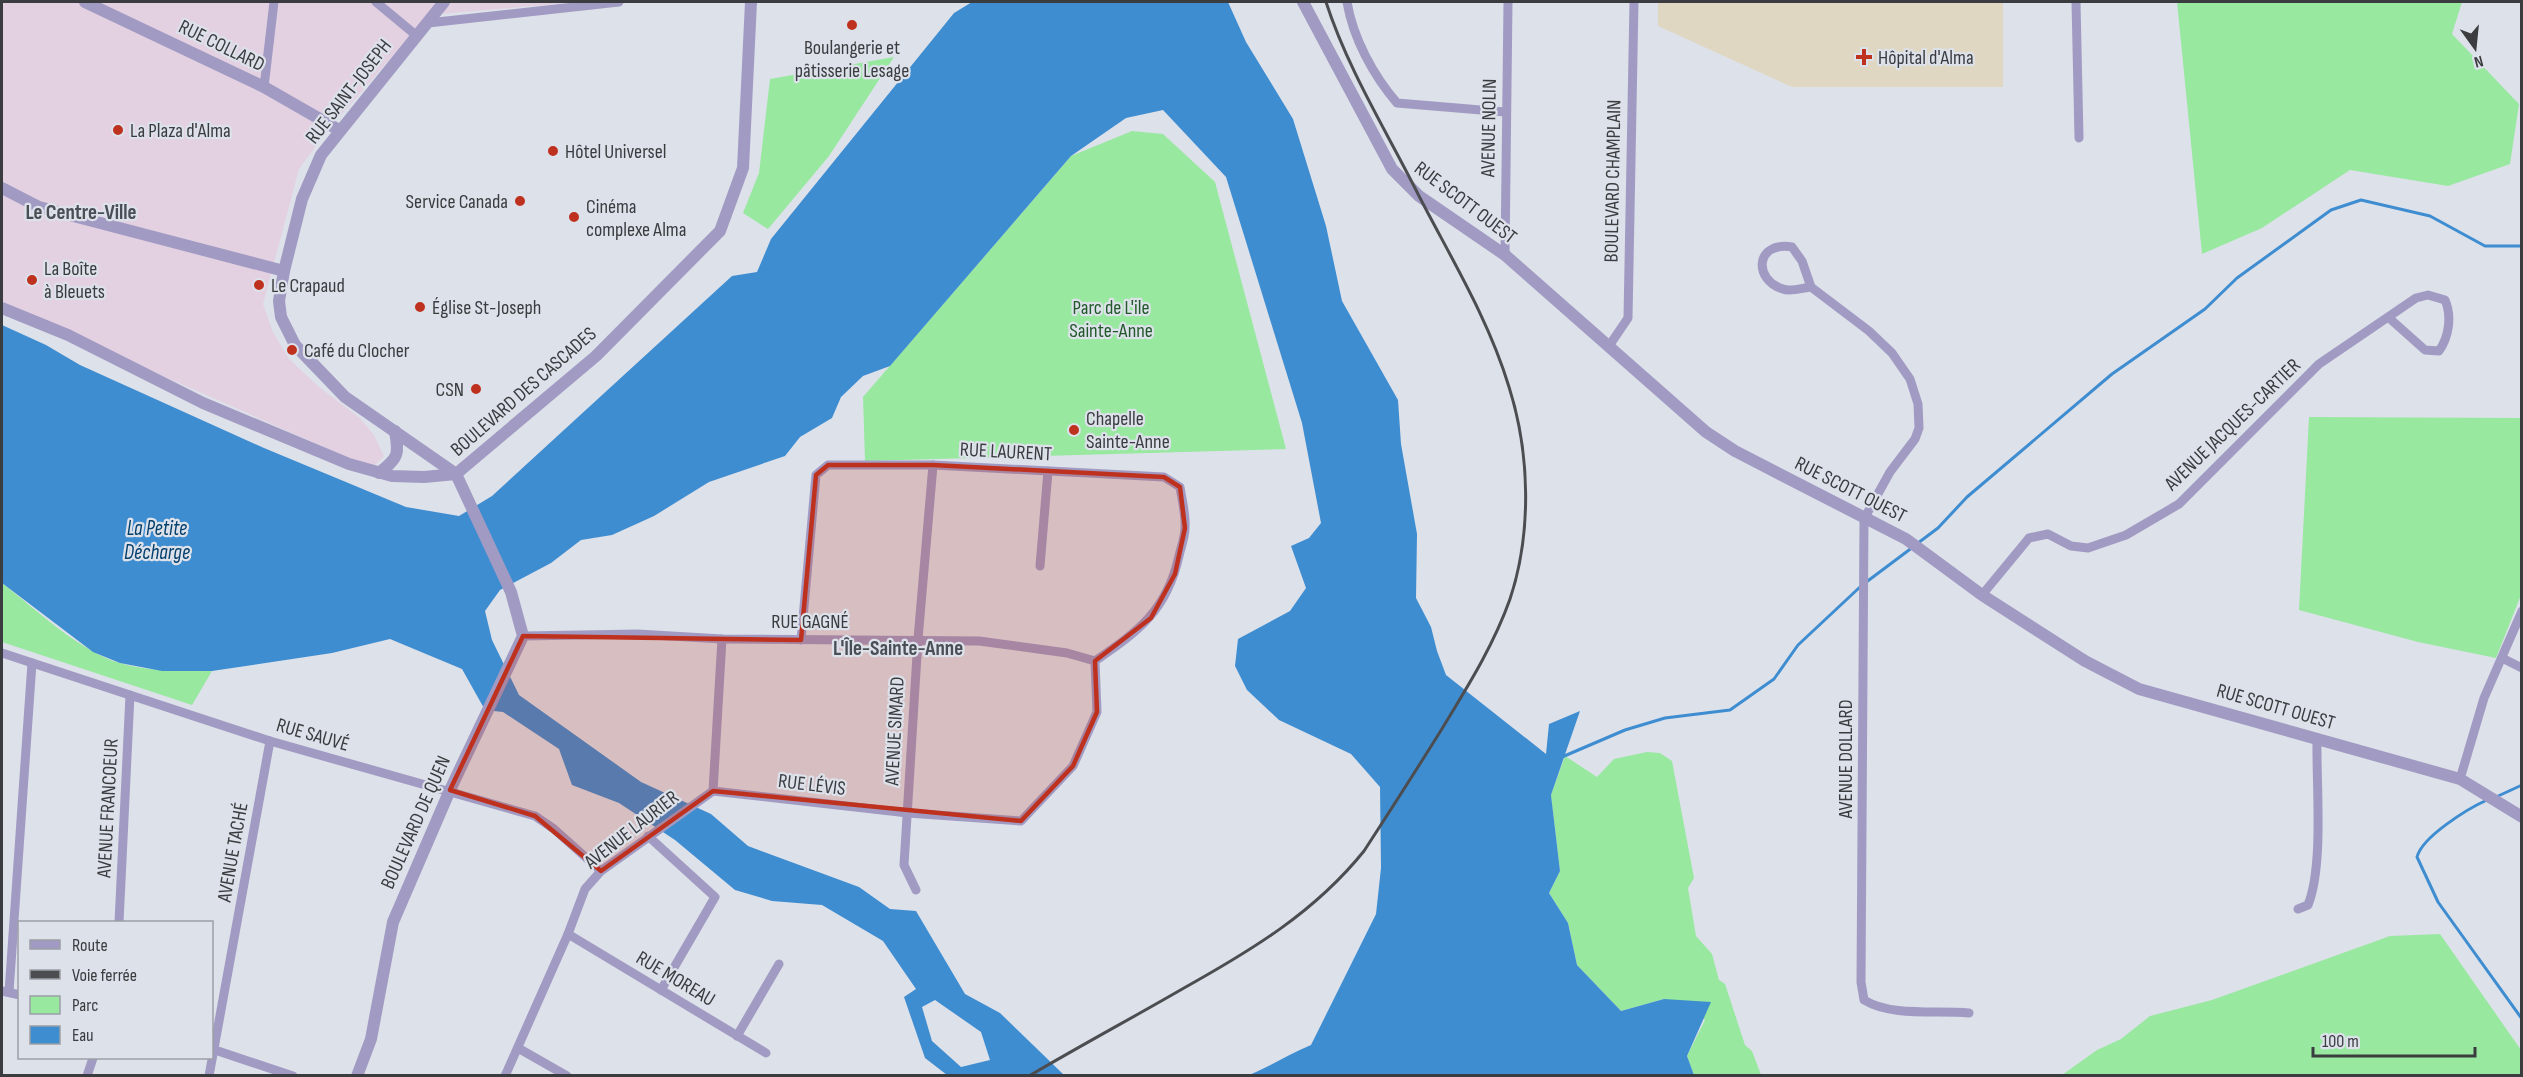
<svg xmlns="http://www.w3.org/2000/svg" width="2523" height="1077" viewBox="0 0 2523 1077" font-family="'Sofia Sans Condensed',sans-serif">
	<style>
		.commercial { fill: #e3d1e2 }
		.medical { fill: #dfd7c2 }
		.green { fill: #98e8a0 }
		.water { fill: #3f8dd1; fill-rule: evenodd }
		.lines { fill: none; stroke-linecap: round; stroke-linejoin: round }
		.stream { stroke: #3f8dd1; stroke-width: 3 }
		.minor { stroke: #a19bc3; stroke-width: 9 }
		.tertiary { stroke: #a19bc3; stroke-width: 12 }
		.rail { stroke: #4b4d51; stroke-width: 3 }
		.marked { fill: #be311e; fill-opacity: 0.2; stroke: #be311e; stroke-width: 4.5; stroke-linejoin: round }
		.poi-dot { fill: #be311e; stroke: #dde1ea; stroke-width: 2 }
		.labels { text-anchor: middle; stroke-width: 4.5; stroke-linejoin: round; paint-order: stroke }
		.street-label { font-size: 20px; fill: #3a3c3f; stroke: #dde1ea }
		.poi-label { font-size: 20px; fill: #3a3c3f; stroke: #dde1ea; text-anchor: start }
		.park-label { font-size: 20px; fill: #22592a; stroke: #dde1ea }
		.neighbourhood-label { font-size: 21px; font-weight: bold; fill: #4a4e55; stroke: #dde1ea }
		.water-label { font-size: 21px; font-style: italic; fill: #023f6c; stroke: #dde1ea }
	</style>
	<rect width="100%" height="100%" fill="#dde1ea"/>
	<polygon class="commercial" points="2,2 583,2 428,15 324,135 299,169 263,304 273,332 289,359 319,387 360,418 374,435 384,456 374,466 360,463 2,305"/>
	<polygon class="medical" points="1658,2 2003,2 2003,87 1792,87 1658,26"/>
	<g class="green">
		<polygon points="2177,2 2462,2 2452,34 2519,104 2510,164 2448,186 2350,170 2262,228 2202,254"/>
		<polygon points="894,57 829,156 768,229 743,213 759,173 770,79"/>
		<polygon points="1132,131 1163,134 1215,182 1286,449 865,461 863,397 1071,156"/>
		<polygon points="2309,417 2521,418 2521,595 2496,658 2418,642 2299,610"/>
		<path d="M2,583C34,608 82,653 120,663C150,672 181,671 212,671L192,705L2,642Z"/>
		<polygon points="1647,752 1660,753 1672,761 1694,878 1688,888 1696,936 1712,954 1719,980 1725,984 1745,1045 1752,1051 1761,1075 1694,1075 1687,1056 1705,1020 1664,999 1621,1011 1577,965 1568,923 1549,893 1560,871 1551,795 1565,756 1597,777 1614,759"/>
		<polygon points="2440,934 2521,1050 2521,1075 2062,1075 2097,1050 2121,1039 2150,1016 2212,1000 2390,936"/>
	</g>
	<path class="water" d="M972,2H1228L1246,42L1293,119L1326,226L1342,301L1398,400L1401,444L1417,534L1416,598L1431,627L1437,651L1446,675L1546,754L1549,724L1580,711L1551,795L1560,871L1549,893L1568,923L1577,965L1621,1011L1664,999L1711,1002L1687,1056L1694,1075H1249C1271,1066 1289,1054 1311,1045L1376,914L1381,868L1380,787L1351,754L1279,720L1247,690L1235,666L1238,639L1290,611L1306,588L1291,546L1309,538L1321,523L1302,423L1226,177L1163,110L1126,118L1071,156L890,366L863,376L841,397L832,418L800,437L785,456L709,482L654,516L612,535L581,540L551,563L500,590L485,611L492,640L519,695L641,782L711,814L748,846L859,887L890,909L916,911L965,994L1000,1013L1064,1075H947L925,1058L904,997L916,989L883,941L822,905L772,901L735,890L675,840L619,803L572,785L559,749L503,712L485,710L462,669L390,639L332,653L212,671H162L120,663L93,652L2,583V325L46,345L80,365L264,448L406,507L459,516L492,496L732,276L757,272L771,239L954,13ZM935,1000L981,1032L990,1060L961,1067L932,1041L922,1007Z"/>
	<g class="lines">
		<g class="stream">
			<polyline points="1918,543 1938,528 1967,497 2112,374 2205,309 2237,278 2331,210 2361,200 2430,216 2485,246 2522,246"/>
			<polyline points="1865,583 1913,547"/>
			<polyline points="1562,757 1625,730 1665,718 1730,710 1774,679 1798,645 1860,587"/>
			<polyline points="2496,797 2522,785"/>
			<path d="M2487,800C2467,809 2422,837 2417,857L2438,902L2522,1019"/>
		</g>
		<g class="minor">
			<polyline points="376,2 417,36"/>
			<path d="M1347,2C1353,38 1373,75 1397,103L1505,112"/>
			<polyline points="2076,2 2079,138"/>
			<polyline points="428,23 619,2"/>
			<polyline points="264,87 274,2"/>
			<polyline points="1505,255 1508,2"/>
			<path d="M1811,287C1802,288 1790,292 1783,289C1753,280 1755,241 1792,247L1802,261L1811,287L1869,331L1892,353L1910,379L1918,404L1919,428L1915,439L1890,472L1864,519L1861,982L1864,1000C1892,1017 1936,1010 1969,1013"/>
			<polyline points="1609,346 1628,318 1634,2"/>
			<polyline points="1040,566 1048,471"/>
			<path d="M1982,595L2029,538L2048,534L2071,546L2088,548L2126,535L2179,504L2319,364L2416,298L2428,295L2445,300C2452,316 2449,337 2439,351L2425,350L2388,317"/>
			<polyline points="523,636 638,634 722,639 979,641 1067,653 1095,661"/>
			<polyline points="2,653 270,741 535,816 554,829 601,871"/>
			<polyline points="2502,658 2522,668"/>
			<polyline points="2460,779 2484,698 2522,611"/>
			<path d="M713,791L908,813L1021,821L1073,766L1097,712L1095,661C1139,631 1167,610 1179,556C1181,547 1185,537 1185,528C1186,515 1182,500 1180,487L1164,477L933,465H828L816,475L801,640"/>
			<polyline points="648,836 715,897 661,990"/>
			<polyline points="916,890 904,865 918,639 933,465"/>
			<path d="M2298,909L2308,905C2324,865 2316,784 2317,738"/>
			<polyline points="119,922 130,695"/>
			<polyline points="568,934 766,1053"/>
			<polyline points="2,991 20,995"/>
			<polyline points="9,992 32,663"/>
			<polyline points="737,1036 779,964"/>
			<polyline points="518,1048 567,1076"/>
			<polyline points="212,1049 293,1076"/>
			<polyline points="87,1076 93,1058"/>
			<polyline points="209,1076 270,741"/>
			<polyline points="505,1076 568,934 585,889 601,871 713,791 722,639"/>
		</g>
		<g class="tertiary">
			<polyline points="85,2 264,87 339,130"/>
			<polyline points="1303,2 1392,169 1419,196 1505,255 1706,432 1735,451 1906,539 1982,595 2085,661 2139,689 2460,779 2522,817"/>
			<polyline points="2,188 39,207 284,271"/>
			<polyline points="2,308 68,335 203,403 349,464 392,476 424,477 456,474 596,356 720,231 743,168 751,2"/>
			<path d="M379,473C399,457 399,455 395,431"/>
			<polyline points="357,1076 371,1039 393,922 450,790 523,636 511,592 456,474 345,397 295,345 281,317 279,301 284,271 302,199 321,155 444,2"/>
		</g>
		<path class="rail" d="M1029,1076C1080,1046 1132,1018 1184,988C1252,950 1315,912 1364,851C1390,811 1415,772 1440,732C1466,689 1493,647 1510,599C1532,533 1530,453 1509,387C1489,320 1451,258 1419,196C1387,132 1348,70 1326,2"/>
	</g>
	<path class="marked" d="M828,465H933L1164,477L1180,487L1185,528L1175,574L1151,618L1095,661L1097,712L1073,766L1021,821L713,791L601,871L535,816L450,790L523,636L801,640L816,475Z"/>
	<g class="poi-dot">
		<circle cx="852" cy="25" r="6"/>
		<path d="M1861 48h6v6h6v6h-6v6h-6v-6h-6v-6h6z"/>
		<circle cx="118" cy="130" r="6"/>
		<circle cx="553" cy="151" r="6"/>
		<circle cx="520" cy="201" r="6"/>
		<circle cx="574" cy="217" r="6"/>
		<circle cx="32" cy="280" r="6"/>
		<circle cx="259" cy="285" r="6"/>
		<circle cx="420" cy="307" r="6"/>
		<circle cx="292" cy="350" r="6"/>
		<circle cx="476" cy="389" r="6"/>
		<circle cx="1074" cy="430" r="6"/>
	</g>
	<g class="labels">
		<g class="street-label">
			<text transform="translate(222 45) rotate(26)" y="7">RUE COLLARD</text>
			<text transform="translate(348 91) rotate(-52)" y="7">RUE SAINT-JOSEPH</text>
			<text transform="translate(1488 128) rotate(-89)" y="7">AVENUE NOLIN</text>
			<text transform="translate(1612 181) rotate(-89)" y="7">BOULEVARD CHAMPLAIN</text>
			<text transform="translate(1466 202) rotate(37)" y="7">RUE SCOTT OUEST</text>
			<text transform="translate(523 391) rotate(-41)" y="7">BOULEVARD DES CASCADES</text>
			<text transform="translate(2232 424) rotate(-44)" y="7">AVENUE JACQUES-CARTIER</text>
			<text transform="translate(1006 451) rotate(3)" y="7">RUE LAURENT</text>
			<text transform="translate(1851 489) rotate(27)" y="7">RUE SCOTT OUEST</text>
			<text x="810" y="628">RUE GAGNÉ</text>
			<text transform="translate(2276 706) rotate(16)" y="7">RUE SCOTT OUEST</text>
			<text transform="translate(894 731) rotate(-87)" y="7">AVENUE SIMARD</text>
			<text transform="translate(313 734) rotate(16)" y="7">RUE SAUVÉ</text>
			<text transform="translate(1845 759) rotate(-90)" y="7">AVENUE DOLLARD</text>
			<text transform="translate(812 784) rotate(7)" y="7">RUE LÉVIS</text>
			<text transform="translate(107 808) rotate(-87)" y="7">AVENUE FRANCOEUR</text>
			<text transform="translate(415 822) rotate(-66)" y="7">BOULEVARD DE QUEN</text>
			<text transform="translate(631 829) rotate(-38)" y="7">AVENUE LAURIER</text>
			<text transform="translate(232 852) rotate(-80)" y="7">AVENUE TACHÉ</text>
			<text transform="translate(676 978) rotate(31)" y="7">RUE MOREAU</text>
		</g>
		<g class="poi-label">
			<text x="852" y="54" text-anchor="middle">Boulangerie et<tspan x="852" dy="23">pâtisserie Lesage</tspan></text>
			<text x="1878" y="64">Hôpital d'Alma</text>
			<text x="130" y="137">La Plaza d'Alma</text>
			<text x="565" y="158">Hôtel Universel</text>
			<text x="508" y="208" text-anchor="end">Service Canada</text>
			<text x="586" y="213">Cinéma<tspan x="586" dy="23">complexe Alma</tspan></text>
			<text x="44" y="275">La Boîte<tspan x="44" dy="23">à Bleuets</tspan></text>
			<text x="271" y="292">Le Crapaud</text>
			<text x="432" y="314">Église St-Joseph</text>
			<text x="304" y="357">Café du Clocher</text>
			<text x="464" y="396" text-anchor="end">CSN</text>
			<text x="1086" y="425">Chapelle<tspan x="1086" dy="23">Sainte-Anne</tspan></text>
		</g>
		<g class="park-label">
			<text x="1111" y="314">Parc de L'ile<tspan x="1111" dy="23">Sainte-Anne</tspan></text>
		</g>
		<g class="neighbourhood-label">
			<text x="81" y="219">Le Centre-Ville</text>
			<text x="898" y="655">L'Île-Sainte-Anne</text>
		</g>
		<g class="water-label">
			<text x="157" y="535">La Petite<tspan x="157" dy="24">Décharge</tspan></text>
		</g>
	</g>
	<rect width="2523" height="1077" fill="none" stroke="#3a3c3f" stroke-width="6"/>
	<rect x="18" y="921" width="195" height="138" fill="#dde1ea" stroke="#9c9fa6" stroke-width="1.5"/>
	<rect x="30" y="940" width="30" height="9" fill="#a19bc3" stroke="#9c9fa6" stroke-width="1.5"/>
	<text x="72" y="951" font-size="18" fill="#3a3c3f">Route</text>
	<rect x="30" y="970" width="30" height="9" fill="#4b4d51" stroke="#9c9fa6" stroke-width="1.5"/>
	<text x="72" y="981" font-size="18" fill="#3a3c3f">Voie ferrée</text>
	<rect x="30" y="996" width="30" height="18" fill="#98e8a0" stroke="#9c9fa6" stroke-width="1.5"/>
	<text x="72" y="1011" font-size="18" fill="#3a3c3f">Parc</text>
	<rect x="30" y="1026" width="30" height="18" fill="#3f8dd1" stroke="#9c9fa6" stroke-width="1.5"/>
	<text x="72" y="1041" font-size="18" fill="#3a3c3f">Eau</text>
	<g transform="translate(2475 48) rotate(165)" stroke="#dde1ea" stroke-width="4.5" paint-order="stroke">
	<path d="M0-4.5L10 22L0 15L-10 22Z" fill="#3a3c3f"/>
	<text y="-9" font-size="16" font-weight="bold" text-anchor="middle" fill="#3a3c3f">N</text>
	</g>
	<path d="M2313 1047v9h162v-9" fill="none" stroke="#3a3c3f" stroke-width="3"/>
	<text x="2322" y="1047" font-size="18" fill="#3a3c3f" stroke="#dde1ea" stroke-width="4.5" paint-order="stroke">100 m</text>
</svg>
